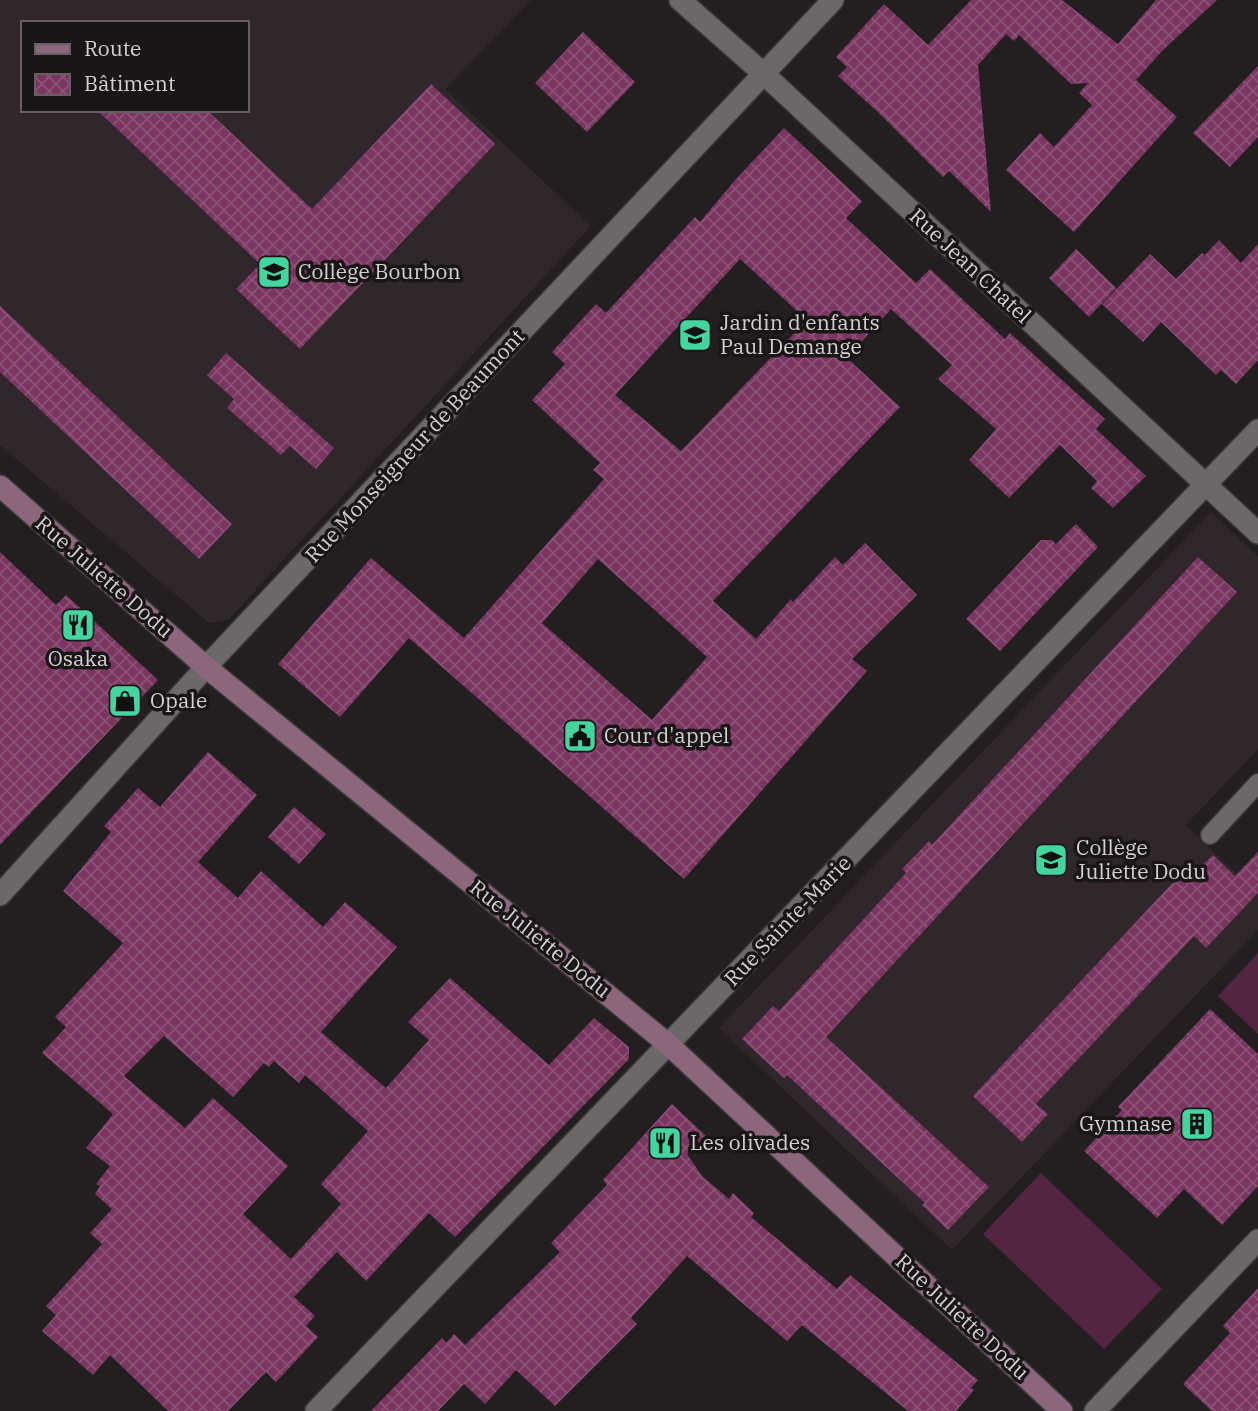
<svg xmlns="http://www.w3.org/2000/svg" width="1258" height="1411" viewBox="0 0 1258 1411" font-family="'IBM Plex Serif',serif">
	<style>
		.built { fill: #30262c; fill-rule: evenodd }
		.pitch { fill: #542542 }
		.building { fill: url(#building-cross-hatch); fill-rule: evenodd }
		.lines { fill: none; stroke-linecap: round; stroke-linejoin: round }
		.lane-casing { stroke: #3c393b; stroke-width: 21 }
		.street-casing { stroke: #3c393b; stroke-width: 24 }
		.secondary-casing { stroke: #3c393b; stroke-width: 24 }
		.lane { stroke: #6c6769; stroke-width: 18 }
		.street { stroke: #6c6769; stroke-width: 21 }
		.secondary { stroke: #8b667c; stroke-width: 21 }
		.labels { text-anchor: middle; stroke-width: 7; stroke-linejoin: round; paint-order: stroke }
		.street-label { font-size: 21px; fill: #d3d0d2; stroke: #1a1618 }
		.poi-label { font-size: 21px; fill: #d3d0d2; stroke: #1a1618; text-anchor: start }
	</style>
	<defs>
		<pattern id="building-cross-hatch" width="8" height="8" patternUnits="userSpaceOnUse" patternTransform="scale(1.75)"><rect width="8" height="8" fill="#7a3660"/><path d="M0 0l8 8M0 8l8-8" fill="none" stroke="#8c5276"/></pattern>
	</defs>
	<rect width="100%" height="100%" fill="#231f21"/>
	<g class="built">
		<path d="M0,0H531L445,89L591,226L229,619L209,623L0,445ZM23,23H247V110H23Z"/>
		<polygon points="1211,512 1258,556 1258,749 1186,825 1258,894 1258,930 952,1250 719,1028"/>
	</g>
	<g class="pitch">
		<polygon points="1258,953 1258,1034 1218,996"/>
		<polygon points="1041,1173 1162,1289 1104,1349 983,1234"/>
	</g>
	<g class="building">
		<polygon points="971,0 1062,0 1118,44 1156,0 1217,0 1162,51 1136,80 1177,117 1074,232 1006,170 1040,133 1054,147 1092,105 1079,93 1088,83 1071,84 1019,35 1014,41 1006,34 978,65 991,212 949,171 943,177 879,113 838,76 847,67 836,57 884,4 928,45"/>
		<polygon points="583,32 635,82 587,132 535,83"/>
		<polygon points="1258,66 1258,137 1230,167 1193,133"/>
		<polygon points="431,84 495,144 300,349 236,289 260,264 97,110 207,110 312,209"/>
		<path d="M784,128L862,201L846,218L916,283L930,269L1005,339L1010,333L1105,419L1096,429L1146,476L1113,508L1091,488L1097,481L1060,445L1009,498L969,460L996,429L938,379L952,365L891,309L847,358L900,407L713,601L756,639L791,599L793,602L835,557L843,565L865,543L917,595L852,659L867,671L684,879L409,638L340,717L278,664L371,558L464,638L604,479L593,470L600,463L532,400L565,364L552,352L596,304L606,313L695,217L700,222L736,179ZM740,259L807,320L681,451L615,395ZM598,559L707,657L652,720L542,623Z"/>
		<polygon points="1219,240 1241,263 1258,244 1258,360 1236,384 1221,370 1216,375 1161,322 1143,342 1102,304 1150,254 1176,279 1202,253 1205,255"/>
		<polygon points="1076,249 1116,288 1089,317 1049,278"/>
		<polygon points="0,306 232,524 199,559 0,372"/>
		<polygon points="226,353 334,448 316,469 290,446 281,455 227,408 234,399 207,375"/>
		<polygon points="1076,524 1098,547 1000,651 966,619 1041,540 1052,540 1056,544"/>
		<polygon points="0,552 56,605 66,595 158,680 0,845"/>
		<polygon points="1198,557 1237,592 826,1037 989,1187 948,1230 922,1205 925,1203 787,1075 784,1078 742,1039 773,1006 779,1011 906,873 902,869 929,841 932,845"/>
		<path d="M208,752L257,795L198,862L238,898L261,871L323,927L345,902L397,947L321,1032L386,1088L429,1040L408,1022L450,978L549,1065L594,1018L629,1047V1059L455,1237L429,1213L366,1281L337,1252L294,1297L315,1316L306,1326L318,1337L276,1382L266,1372L228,1411H168L110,1355L93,1375L42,1331L56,1315L46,1306L102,1244L90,1233L112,1209L95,1194L100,1186L96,1184L110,1166L86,1148L113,1114L42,1053L66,1027L55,1017L123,943L63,891L111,832L104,826L138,788L160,807ZM164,1036L233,1097L264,1063L269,1067L274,1061L299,1083L305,1075L368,1131L321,1184L341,1204L291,1259L243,1214L288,1166L213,1098L185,1128L124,1076Z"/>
		<polygon points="294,807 326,834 299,864 268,837"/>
		<polygon points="1258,852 1258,893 1206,948 1194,936 1036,1104 1048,1114 1022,1142 973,1096 1181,874 1187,880 1213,855 1235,876"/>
		<polygon points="1210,1009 1258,1054 1258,1186 1222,1225 1184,1189 1157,1218 1084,1151 1122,1110 1118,1107"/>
		<polygon points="672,1104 706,1136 687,1154 702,1176 729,1199 733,1193 754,1213 751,1217 837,1289 850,1275 978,1380 971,1388 974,1390 956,1411 908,1411 802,1325 787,1341 687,1256 631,1318 637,1324 555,1406 516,1370 485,1404 464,1384 438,1411 371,1411 442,1338 446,1343 454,1334 465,1345 560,1252 551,1243 607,1185 603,1180"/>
		<polygon points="1258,1288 1258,1411 1212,1411 1183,1384 1230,1333 1223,1326"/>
	</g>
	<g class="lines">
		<defs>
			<polyline id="lane" points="1210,835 1258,783"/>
			<g id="street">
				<polyline points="680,0 765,75 1258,533"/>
				<polyline points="0,895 206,667 833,0"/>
				<polyline points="316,1411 1258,430"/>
				<polyline points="1095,1411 1258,1240"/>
			</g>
			<polyline id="secondary" points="0,486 206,667 669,1045 1062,1411"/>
		</defs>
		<use href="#lane" class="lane-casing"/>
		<use href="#street" class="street-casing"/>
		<use href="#secondary" class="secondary-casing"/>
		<use href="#lane" class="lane"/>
		<use href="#street" class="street"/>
		<use href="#secondary" class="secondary"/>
	</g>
	<defs>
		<symbol id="school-square" viewBox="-11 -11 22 22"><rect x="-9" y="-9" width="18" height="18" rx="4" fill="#44d49f" stroke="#1a1618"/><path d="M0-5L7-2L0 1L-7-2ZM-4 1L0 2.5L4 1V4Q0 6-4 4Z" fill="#111"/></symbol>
		<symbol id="restaurant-square" viewBox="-11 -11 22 22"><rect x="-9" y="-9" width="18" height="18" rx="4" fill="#44d49f" stroke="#1a1618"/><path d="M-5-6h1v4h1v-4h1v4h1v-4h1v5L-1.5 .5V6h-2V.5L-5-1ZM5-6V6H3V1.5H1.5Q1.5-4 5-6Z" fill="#111"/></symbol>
		<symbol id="shop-square" viewBox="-11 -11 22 22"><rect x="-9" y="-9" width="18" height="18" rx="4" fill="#44d49f" stroke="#1a1618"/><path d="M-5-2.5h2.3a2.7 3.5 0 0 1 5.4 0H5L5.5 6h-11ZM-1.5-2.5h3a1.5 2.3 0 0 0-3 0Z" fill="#111"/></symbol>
		<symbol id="civic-square" viewBox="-11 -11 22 22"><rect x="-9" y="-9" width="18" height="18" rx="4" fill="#44d49f" stroke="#1a1618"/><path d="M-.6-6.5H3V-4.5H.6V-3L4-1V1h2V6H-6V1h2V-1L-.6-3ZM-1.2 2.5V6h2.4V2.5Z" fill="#111"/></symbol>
		<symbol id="building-square" viewBox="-11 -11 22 22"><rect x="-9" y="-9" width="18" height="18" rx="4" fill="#44d49f" stroke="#1a1618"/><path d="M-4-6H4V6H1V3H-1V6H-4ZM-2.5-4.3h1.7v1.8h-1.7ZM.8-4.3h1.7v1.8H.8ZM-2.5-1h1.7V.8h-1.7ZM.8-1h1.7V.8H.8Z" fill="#111"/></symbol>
	</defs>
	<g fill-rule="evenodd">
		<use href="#school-square" x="255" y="253" width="38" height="38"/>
		<use href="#school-square" x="676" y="316" width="38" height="38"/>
		<use href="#restaurant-square" x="59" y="606" width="38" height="38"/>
		<use href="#shop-square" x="106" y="682" width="38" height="38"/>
		<use href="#civic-square" x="561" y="717" width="38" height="38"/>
		<use href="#school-square" x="1032" y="841" width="38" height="38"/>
		<use href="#building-square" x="1178" y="1105" width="38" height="38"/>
		<use href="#restaurant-square" x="646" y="1124" width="38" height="38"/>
	</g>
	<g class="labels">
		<g class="street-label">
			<text transform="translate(970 266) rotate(43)" y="7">Rue Jean Chatel</text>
			<text transform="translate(415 446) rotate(-47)" y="7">Rue Monseigneur de Beaumont</text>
			<text transform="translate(104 577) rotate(41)" y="7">Rue Juliette Dodu</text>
			<text transform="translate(788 921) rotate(-46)" y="7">Rue Sainte-Marie</text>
			<text transform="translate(540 939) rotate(39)" y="7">Rue Juliette Dodu</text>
			<text transform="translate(962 1317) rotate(43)" y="7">Rue Juliette Dodu</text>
		</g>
		<g class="poi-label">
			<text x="298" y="279">Collège Bourbon</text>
			<text x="720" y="330">Jardin d'enfants<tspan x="720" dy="24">Paul Demange</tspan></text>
			<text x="78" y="666" text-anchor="middle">Osaka</text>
			<text x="150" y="708">Opale</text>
			<text x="604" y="743">Cour d'appel</text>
			<text x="1076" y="855">Collège<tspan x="1076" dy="24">Juliette Dodu</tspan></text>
			<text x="1172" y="1131" text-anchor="end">Gymnase</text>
			<text x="690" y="1150">Les olivades</text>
		</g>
	</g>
	<rect x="21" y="21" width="228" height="91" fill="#1a1618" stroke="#646062" stroke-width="2"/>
	<rect x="35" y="44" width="35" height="10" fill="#8b667c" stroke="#646062" stroke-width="2"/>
	<text x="84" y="56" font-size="21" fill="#d3d0d2">Route</text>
	<rect x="35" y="74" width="35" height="21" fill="url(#building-cross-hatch)" stroke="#646062" stroke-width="2"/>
	<text x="84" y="91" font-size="21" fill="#d3d0d2">Bâtiment</text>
</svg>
